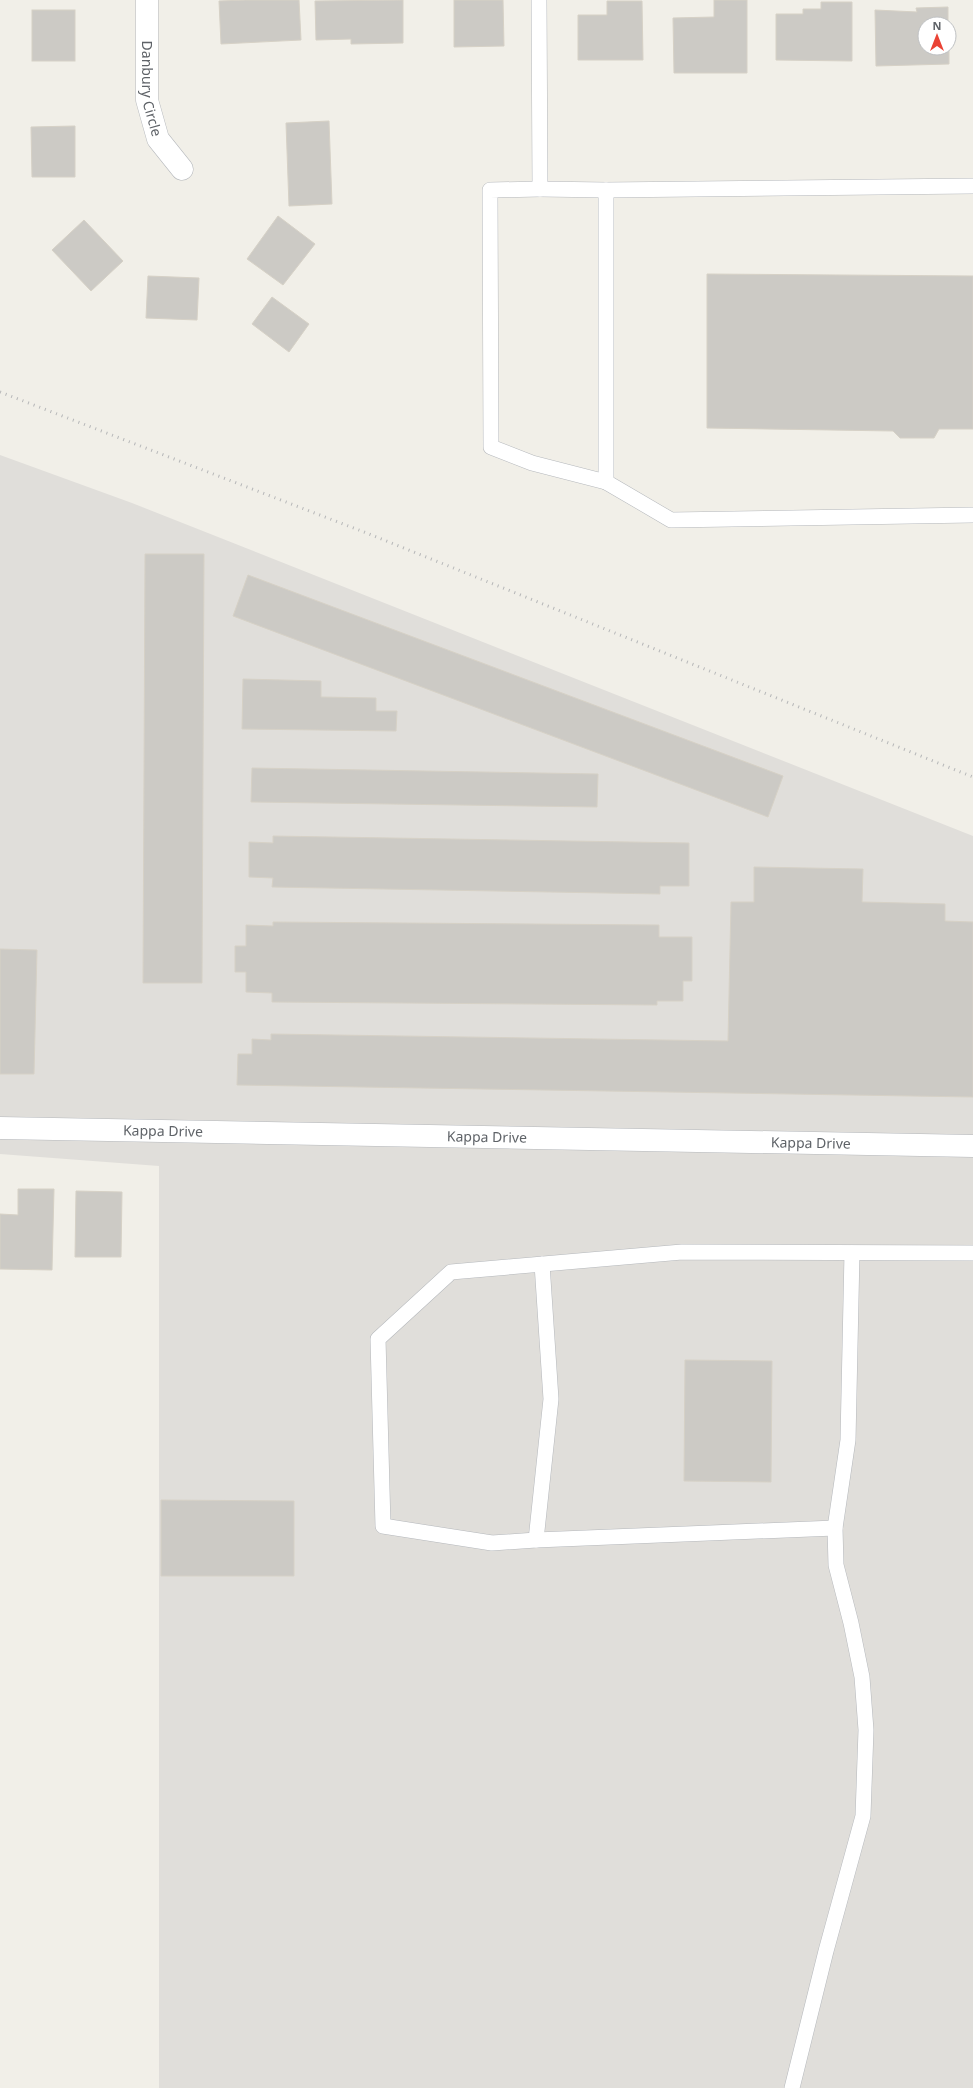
<svg xmlns="http://www.w3.org/2000/svg" width="973" height="2088" viewBox="0 0 973 2088" font-family="'Noto Sans',sans-serif">
	<style>
		.industrial { fill: #e0deda }
		.building { fill: #cccac5; stroke: #d6d1c6 }
		.lines { fill: none; stroke-linecap: round; stroke-linejoin: round }
		.service-casing { stroke: #b5b8bc; stroke-width: 16 }
		.minor-casing { stroke: #b5b8bc; stroke-width: 23 }
		.service { stroke: #fff; stroke-width: 15 }
		.minor { stroke: #fff; stroke-width: 22 }
		.rail { stroke: #b6b7b8; stroke-width: 3; stroke-dasharray: 1 5; stroke-linecap: butt }
		.labels { text-anchor: middle; stroke-width: 4; stroke-linejoin: round; paint-order: stroke }
		.street-label { font-size: 14px; fill: #5f6368; stroke: #fff }
	</style>
	<rect width="100%" height="100%" fill="#f1efe8"/>
	<polygon class="industrial" points="0,455 132,503 973,836 973,2088 159,2088 159,1166 0,1154"/>
	<g class="building">
		<polygon points="246,0 299,0 301,40 221,44 219,1"/>
		<polygon points="403,0 403,43 351,44 351,39 316,40 315,1"/>
		<polygon points="454,0 503,0 504,46 454,47"/>
		<polygon points="714,0 747,0 747,73 674,73 673,18 714,17"/>
		<polygon points="607,1 642,1 643,60 578,60 578,15 607,15"/>
		<polygon points="821,2 852,2 852,61 776,60 776,14 803,14 803,9 821,9"/>
		<polygon points="948,7 948,24 925,24 925,48 949,48 949,64 876,66 875,10 917,12 916,8"/>
		<rect x="32" y="10" width="43" height="51"/>
		<polygon points="329,121 332,204 289,206 286,123"/>
		<polygon points="75,126 75,177 32,177 31,127"/>
		<polygon points="278,216 315,244 283,285 247,259"/>
		<polygon points="84,220 123,261 91,291 52,250"/>
		<polygon points="707,274 973,276 973,429 939,429 934,438 900,438 893,431 707,428"/>
		<polygon points="148,276 199,278 197,320 146,318"/>
		<polygon points="272,297 309,324 289,352 252,324"/>
		<polygon points="145,554 204,554 202,983 143,983"/>
		<polygon points="248,575 783,776 768,817 233,616"/>
		<polygon points="243,679 321,681 321,697 376,698 376,711 397,711 396,731 242,729"/>
		<polygon points="252,768 598,774 597,807 251,802"/>
		<polygon points="273,836 689,843 689,886 660,886 660,894 272,887 273,878 249,877 249,842 273,843"/>
		<polygon points="754,867 863,869 862,902 945,904 945,921 973,922 973,1097 237,1085 238,1054 252,1054 252,1039 271,1040 271,1034 728,1041 731,902 754,902"/>
		<polygon points="273,922 659,925 659,937 692,937 692,981 683,981 683,1001 657,1001 657,1005 272,1002 272,993 246,992 246,972 235,972 235,946 246,946 246,925 273,926"/>
		<polygon points="0,949 37,950 34,1074 0,1074"/>
		<polygon points="18,1189 54,1189 52,1270 0,1269 0,1214 18,1215"/>
		<polygon points="76,1191 122,1192 121,1257 75,1257"/>
		<polygon points="685,1360 772,1361 771,1482 684,1481"/>
		<polygon points="161,1500 294,1501 294,1576 161,1576"/>
	</g>
	<g class="lines">
		<defs>
			<g id="service">
				<polyline points="539,0 540,189 606,190 973,186"/>
				<polyline points="540,189 490,190 491,447 532,463 606,482"/>
				<polyline points="606,190 606,482 671,520 973,515"/>
				<polyline points="542,1264 551,1399 536,1540 492,1543 383,1526 378,1339 451,1272 682,1252 973,1253"/>
				<polyline points="536,1540 835,1528"/>
				<polyline points="792,2088 826,1951 863,1816 866,1730 862,1677 851,1623 836,1565 835,1528 848,1440 852,1253"/>
			</g>
			<g id="minor">
				<path id="s1" d="M147,0V100L158,139L182,169"/>
				<path id="s2" d="M0,1128L973,1146"/>
			</g>
		</defs>
		<use href="#service" class="service-casing"/>
		<use href="#minor" class="minor-casing"/>
		<use href="#service" class="service"/>
		<use href="#minor" class="minor"/>
		<polyline class="rail" points="0,392 364,532 973,777"/>
	</g>
	<g class="labels">
		<g class="street-label">
			<text dy="5" stroke="none"><textPath href="#s1" startOffset="89">Danbury Circle</textPath></text>
			<text dy="5" stroke="none"><textPath href="#s2" startOffset="163">Kappa Drive</textPath></text>
			<text dy="5" stroke="none"><textPath href="#s2" startOffset="487">Kappa Drive</textPath></text>
			<text dy="5" stroke="none"><textPath href="#s2" startOffset="811">Kappa Drive</textPath></text>
		</g>
	</g>
	<g transform="translate(937 36)"><circle r="19" fill="#ffffff" stroke="#bfc1c3"/>
	<path d="M0-3L7 15L0 10L-7 15Z" fill="#ea4335"/>
	<text y="-6" font-size="11" font-weight="bold" text-anchor="middle" fill="#5f6368">N</text>
	</g>
</svg>
